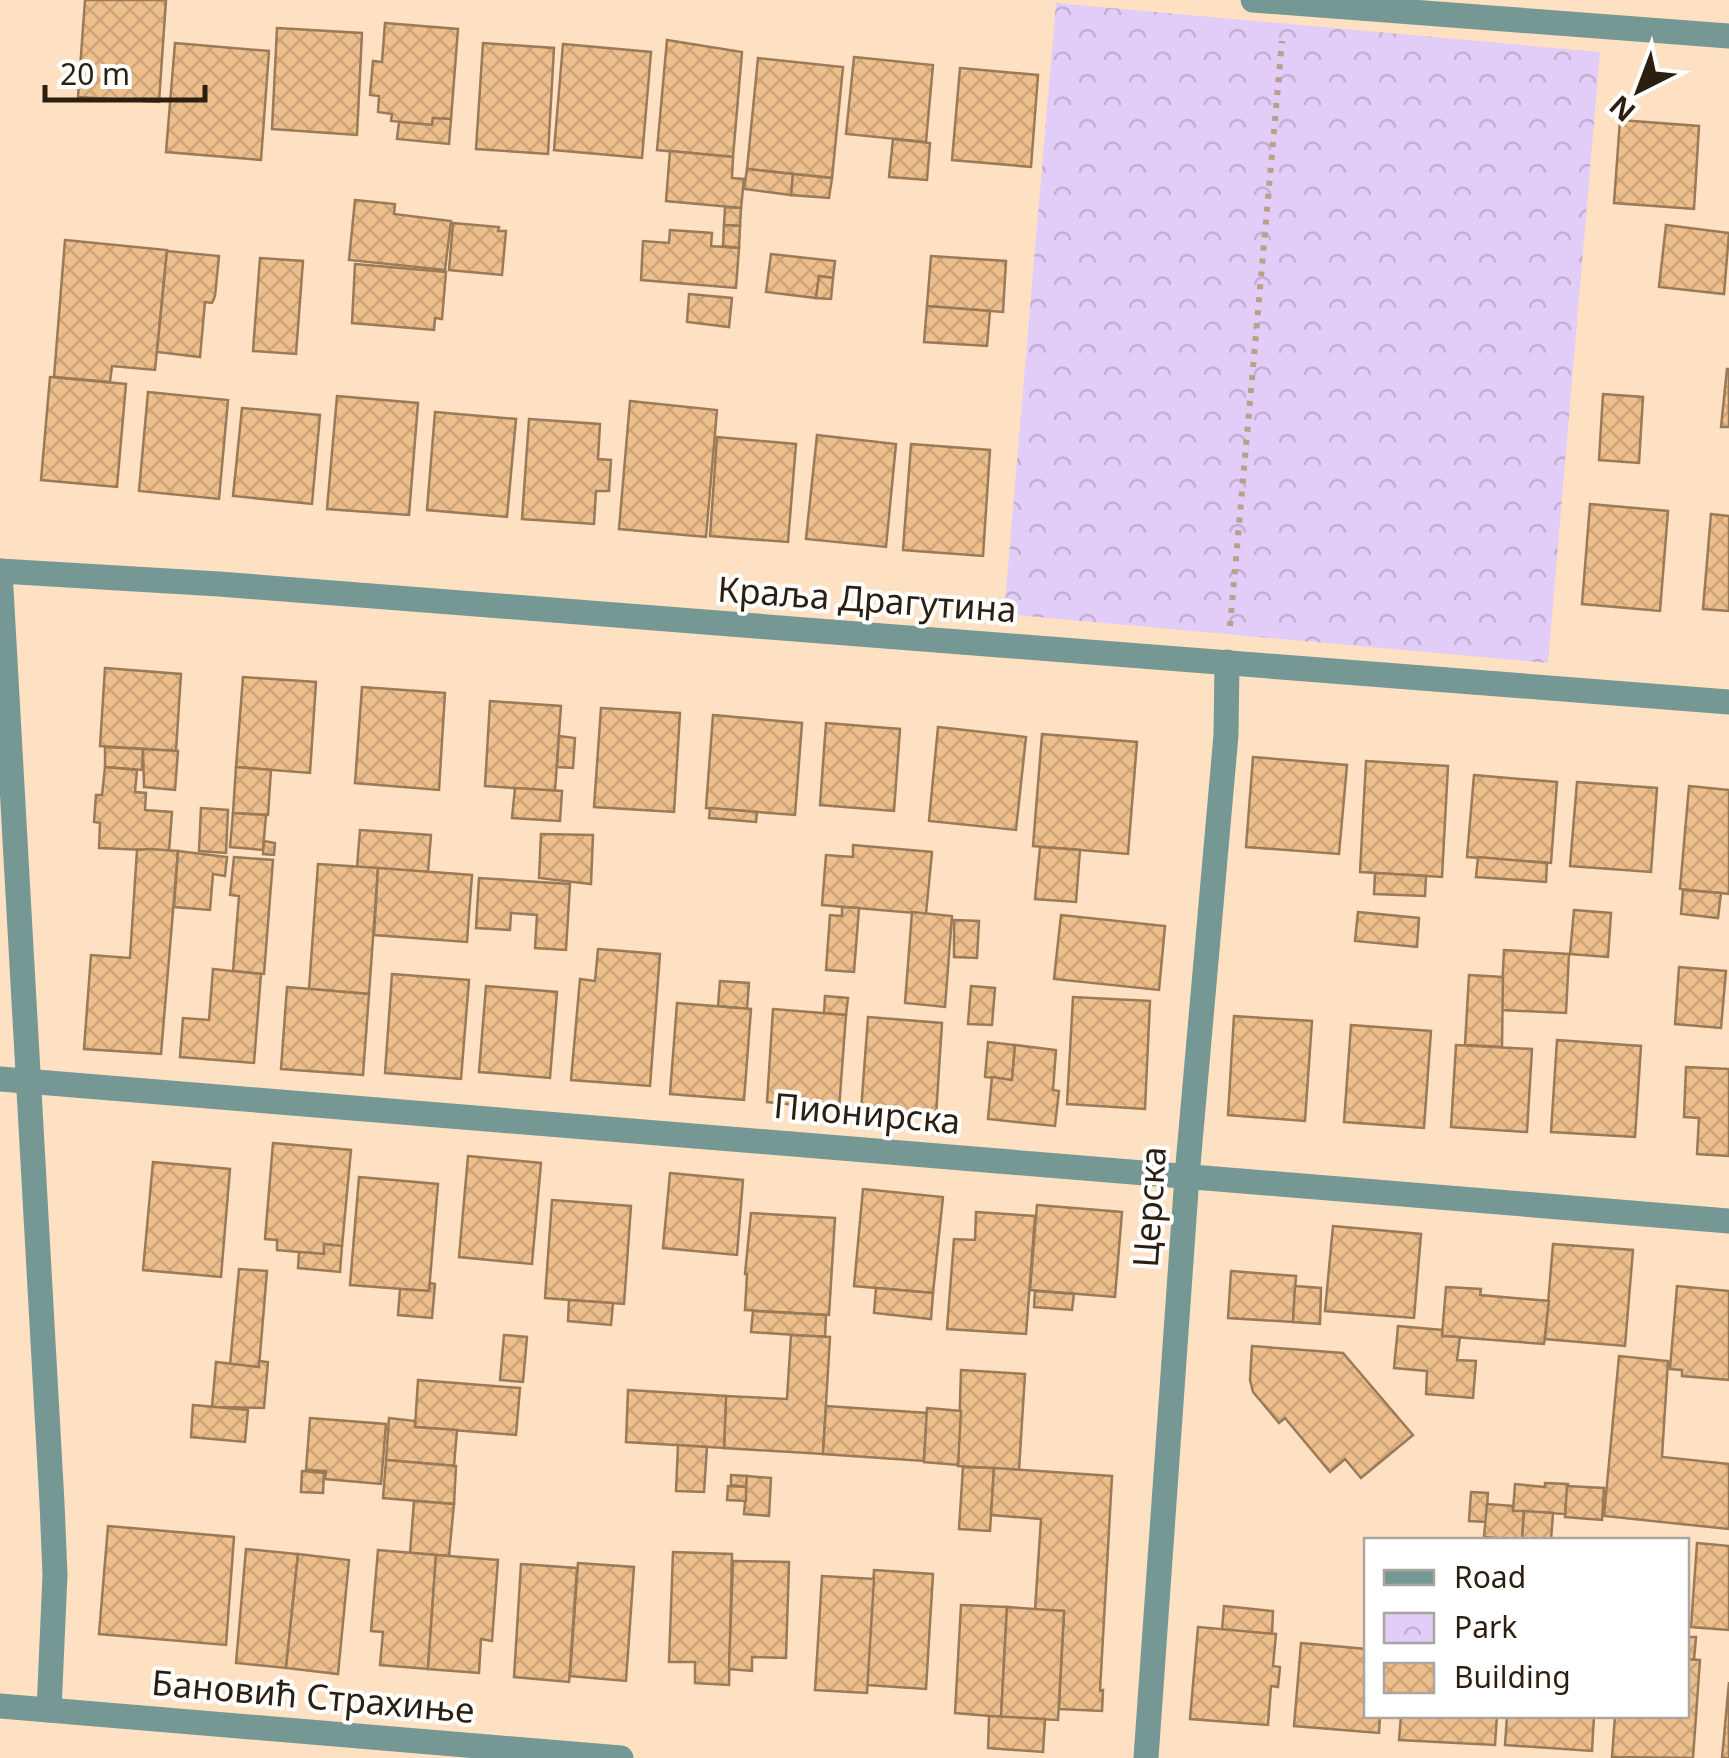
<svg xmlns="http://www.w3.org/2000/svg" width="1729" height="1758" viewBox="0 0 1729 1758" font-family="'Noto Sans',sans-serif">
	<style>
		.park { fill: url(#park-crowns) }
		.building { fill: url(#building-cross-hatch); stroke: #9a7a57; stroke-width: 2.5 }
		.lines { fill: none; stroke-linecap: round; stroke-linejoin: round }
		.path { stroke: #b8a188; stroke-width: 6; stroke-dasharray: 5 8; stroke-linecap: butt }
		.street { stroke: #769894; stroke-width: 25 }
		.labels { text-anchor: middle; stroke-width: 8; stroke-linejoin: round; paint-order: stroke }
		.street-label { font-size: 35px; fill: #2c1f10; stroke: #fff }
	</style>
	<defs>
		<pattern id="park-crowns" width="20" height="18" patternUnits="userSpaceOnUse" patternTransform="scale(2.5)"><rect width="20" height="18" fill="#e2ccf8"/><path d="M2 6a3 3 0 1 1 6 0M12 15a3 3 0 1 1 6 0" fill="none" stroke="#c2afd4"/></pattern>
		<pattern id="building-cross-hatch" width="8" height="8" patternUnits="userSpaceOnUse" patternTransform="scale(2.5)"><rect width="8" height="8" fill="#eebf8d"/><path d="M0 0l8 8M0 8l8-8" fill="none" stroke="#cca479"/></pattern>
	</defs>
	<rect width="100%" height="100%" fill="#fee1c3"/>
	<polygon class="park" points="1056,3 1600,52 1548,663 1004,614"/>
	<g class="building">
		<polygon points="85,0 166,0 159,102 78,97"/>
		<polygon points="385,23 458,29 451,119 433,118 432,125 391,121 392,114 378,112 379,96 370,95 373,61 382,62"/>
		<polygon points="277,28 362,33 357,135 272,129"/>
		<polygon points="667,40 742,52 733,157 657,150"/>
		<polygon points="175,43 269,51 261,160 166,152"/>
		<polygon points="483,43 554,48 548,154 476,149"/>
		<polygon points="563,44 651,52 642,158 554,150"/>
		<polygon points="854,57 933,65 926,142 846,134"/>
		<polygon points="758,58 843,67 832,178 747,169"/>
		<polygon points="960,68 1038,75 1031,167 952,160"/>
		<polygon points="433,118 451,119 449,144 397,139 399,122 432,125"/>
		<polygon points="1620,120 1699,126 1694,209 1614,203"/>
		<polygon points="893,139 930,143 927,180 889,177"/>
		<polygon points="670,151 733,157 732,178 744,179 741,208 666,201"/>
		<polygon points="747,169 793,174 791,195 744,189"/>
		<polygon points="793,174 832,178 829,198 791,195"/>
		<polygon points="355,200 395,204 394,214 451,221 445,270 349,260"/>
		<polygon points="725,207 741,208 740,226 724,225"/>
		<polygon points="453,223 499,227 498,231 506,231 502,275 449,270"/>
		<polygon points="724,225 740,226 739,248 723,246"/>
		<polygon points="1666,225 1729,233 1724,294 1659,287"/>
		<polygon points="670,230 712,233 711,246 739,248 736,288 641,280 643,241 669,243"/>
		<polygon points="65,240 167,250 155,370 112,366 110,382 54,377"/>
		<polygon points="167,251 219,256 215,296 212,303 205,302 200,357 157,352"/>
		<polygon points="771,254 835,261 833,278 819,276 816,298 766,292"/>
		<polygon points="931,256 1006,261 1003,312 927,306"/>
		<polygon points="260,258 303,261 296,354 253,351"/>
		<polygon points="355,264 446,272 442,319 435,318 434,330 352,323"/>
		<polygon points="819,276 833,278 831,299 816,298"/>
		<polygon points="689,294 732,298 729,327 687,322"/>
		<polygon points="927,306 990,311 987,346 924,342"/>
		<polygon points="1727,369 1729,369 1729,427 1721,427"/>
		<polygon points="50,377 126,384 117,487 41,480"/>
		<polygon points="148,392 228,400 219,499 139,491"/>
		<polygon points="1603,394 1643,397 1639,463 1599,460"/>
		<polygon points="337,396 418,403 409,515 327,509"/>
		<polygon points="630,401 717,410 706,537 619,529"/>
		<polygon points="242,408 320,415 312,504 233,496"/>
		<polygon points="435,412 516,419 507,517 427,510"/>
		<polygon points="529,419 600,424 598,459 611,460 609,491 596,491 594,524 522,519"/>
		<polygon points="817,435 896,444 886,547 806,539"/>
		<polygon points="717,437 796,444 788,542 710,536"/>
		<polygon points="911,444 990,450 983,556 903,550"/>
		<polygon points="1590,504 1668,511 1660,611 1582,604"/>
		<polygon points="1711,514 1729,516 1729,611 1703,609"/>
		<polygon points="105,668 181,674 176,751 100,746"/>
		<polygon points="243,677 316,682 310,773 236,767"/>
		<polygon points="362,687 445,693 439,790 355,783"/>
		<polygon points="490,701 561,706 555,791 485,786"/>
		<polygon points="601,708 680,713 674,812 594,807"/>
		<polygon points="713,715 802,723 795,815 706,808"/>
		<polygon points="826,723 900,729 894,811 820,805"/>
		<polygon points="938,727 1026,737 1016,830 929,821"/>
		<polygon points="1042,734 1137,742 1128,854 1033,846"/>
		<polygon points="559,736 575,738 573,768 557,767"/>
		<polygon points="105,747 143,749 142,770 105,767"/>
		<polygon points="143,749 178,751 175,790 144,787"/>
		<polygon points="1253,757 1347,765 1339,854 1246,847"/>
		<polygon points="1366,761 1448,766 1442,877 1360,872"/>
		<polygon points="105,767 137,770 135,792 146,793 145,810 172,812 169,851 99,848 100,823 94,822 96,795 102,795"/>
		<polygon points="236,767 271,770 268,815 233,813"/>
		<polygon points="1474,775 1557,782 1551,863 1467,857"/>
		<polygon points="1577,782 1657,788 1651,872 1570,866"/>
		<polygon points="1689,786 1729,790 1729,894 1680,889"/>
		<polygon points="515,788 562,791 560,821 512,818"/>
		<polygon points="201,808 228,810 226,853 199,851"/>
		<polygon points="710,808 757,812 756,822 709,818"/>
		<polygon points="233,813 266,815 263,850 230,847"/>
		<polygon points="360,830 431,835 428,872 357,867"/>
		<polygon points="541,834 593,835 591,884 539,878"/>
		<polygon points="264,841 275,843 274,855 263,854"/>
		<polygon points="853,845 932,852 926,914 822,905 826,855 853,857"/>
		<polygon points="1040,847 1080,850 1076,902 1035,899"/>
		<polygon points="150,849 178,851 161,1054 84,1049 91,955 130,958 137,850"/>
		<polygon points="178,851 227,857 225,876 213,874 210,910 174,907"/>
		<polygon points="234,857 273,860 264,974 233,971 239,896 230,895"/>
		<polygon points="1478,857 1547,863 1546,882 1476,877"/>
		<polygon points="318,864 378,868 369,994 309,989"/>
		<polygon points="378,868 472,875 467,942 374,935"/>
		<polygon points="1375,873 1426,876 1425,896 1374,894"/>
		<polygon points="479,878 570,884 566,950 535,948 537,915 511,913 510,930 476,928"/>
		<polygon points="1683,890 1721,893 1718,918 1681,914"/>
		<polygon points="842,907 859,908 854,972 826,970 830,915 842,916"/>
		<polygon points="1574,910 1611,913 1608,957 1570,954"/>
		<polygon points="912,912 952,916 945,1007 905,1003"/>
		<polygon points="1358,912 1419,918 1417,947 1355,941"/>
		<polygon points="1061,915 1165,926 1159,990 1054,979"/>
		<polygon points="954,920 979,921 977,958 954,957"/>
		<polygon points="598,949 660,954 650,1086 571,1080 580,979 595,981"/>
		<polygon points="1504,950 1569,954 1566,1013 1501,1010"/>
		<polygon points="1679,967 1726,971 1721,1028 1675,1024"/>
		<polygon points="213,969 261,974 254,1063 180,1057 183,1018 209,1020"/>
		<polygon points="392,974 469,980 461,1079 385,1073"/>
		<polygon points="1469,975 1503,977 1502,1047 1465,1045"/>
		<polygon points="720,981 749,983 747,1009 718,1006"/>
		<polygon points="486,986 557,992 550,1078 479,1072"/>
		<polygon points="971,986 995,988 992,1025 968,1024"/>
		<polygon points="287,987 369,994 363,1075 281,1069"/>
		<polygon points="825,996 848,998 846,1015 824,1013"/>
		<polygon points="1073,997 1150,1001 1145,1109 1067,1104"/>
		<polygon points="677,1003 751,1009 744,1100 670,1094"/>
		<polygon points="773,1009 846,1015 839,1109 767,1102"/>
		<polygon points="1234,1016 1312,1021 1305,1121 1228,1115"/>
		<polygon points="868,1017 942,1023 936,1116 861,1111"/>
		<polygon points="1351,1025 1431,1031 1424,1128 1344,1122"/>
		<polygon points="1557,1040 1641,1046 1635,1137 1551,1132"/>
		<polygon points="988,1042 1015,1045 1012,1080 985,1077"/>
		<polygon points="1015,1045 1056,1050 1053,1090 1059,1091 1055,1126 988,1119 992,1077 1012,1080"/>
		<polygon points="1456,1045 1532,1049 1527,1132 1451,1127"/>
		<polygon points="1686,1067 1729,1069 1729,1156 1697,1154 1699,1118 1684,1117"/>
		<polygon points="273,1143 351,1150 342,1246 324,1244 324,1254 299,1252 277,1250 277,1240 265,1239"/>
		<polygon points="468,1156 541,1163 532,1264 459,1257"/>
		<polygon points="153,1162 230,1169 221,1277 143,1270"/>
		<polygon points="670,1173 743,1180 737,1255 663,1248"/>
		<polygon points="359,1177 438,1184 429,1291 350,1285"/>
		<polygon points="863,1189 943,1197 933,1293 854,1286"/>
		<polygon points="552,1200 631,1206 624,1304 545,1298"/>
		<polygon points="1037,1205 1122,1212 1115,1297 1030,1290"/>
		<polygon points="976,1212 1035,1216 1026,1334 947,1329 954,1239 975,1240"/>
		<polygon points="751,1213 835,1218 829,1315 745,1310 747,1274 745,1274"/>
		<polygon points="1333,1226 1421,1234 1414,1318 1325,1311"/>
		<polygon points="324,1244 342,1246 340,1272 298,1268 299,1252 324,1254"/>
		<polygon points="1553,1244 1633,1250 1625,1346 1545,1339"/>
		<polygon points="239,1269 267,1271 259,1367 230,1365"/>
		<polygon points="1231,1271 1296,1276 1293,1322 1228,1318"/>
		<polygon points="430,1283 435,1284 432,1318 398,1315 400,1289 429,1291"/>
		<polygon points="1295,1286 1321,1288 1320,1324 1293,1322"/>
		<polygon points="1677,1286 1729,1291 1729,1380 1682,1376 1682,1370 1670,1369"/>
		<polygon points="1446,1287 1481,1289 1480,1295 1549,1301 1544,1344 1442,1336"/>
		<polygon points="876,1288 933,1293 931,1319 874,1313"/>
		<polygon points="1035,1291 1074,1294 1072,1310 1034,1307"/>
		<polygon points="569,1300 613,1303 611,1325 568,1321"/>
		<polygon points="753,1311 826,1315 825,1337 751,1332"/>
		<polygon points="1398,1326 1442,1330 1442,1336 1460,1337 1457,1360 1476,1361 1473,1398 1426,1394 1427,1371 1394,1368"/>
		<polygon points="504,1335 527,1337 523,1382 500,1380"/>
		<polygon points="791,1335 830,1337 823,1454 724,1448 726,1396 787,1399"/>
		<polygon points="1252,1346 1343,1353 1413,1435 1361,1478 1345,1459 1330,1472 1285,1418 1279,1423 1253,1392 1250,1380"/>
		<polygon points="1619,1356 1668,1361 1662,1457 1729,1464 1729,1529 1604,1516"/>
		<polygon points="259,1361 268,1362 264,1408 212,1407 216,1362 259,1367"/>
		<polygon points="961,1370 1025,1374 1019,1470 958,1466"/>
		<polygon points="418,1380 520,1388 516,1435 415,1427"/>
		<polygon points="628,1390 726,1396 724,1448 626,1442"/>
		<polygon points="193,1405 248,1410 245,1442 191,1437"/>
		<polygon points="826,1406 927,1413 924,1461 823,1454"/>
		<polygon points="927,1408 961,1411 958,1465 924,1462"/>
		<polygon points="310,1418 386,1424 381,1484 325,1479 326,1471 306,1470"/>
		<polygon points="389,1418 415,1421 415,1427 457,1430 454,1466 386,1460"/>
		<polygon points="678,1445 707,1447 704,1492 676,1491"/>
		<polygon points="386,1460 456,1466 454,1504 383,1498"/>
		<polygon points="963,1467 994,1468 990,1531 959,1529"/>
		<polygon points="994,1468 1112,1476 1100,1691 1103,1690 1102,1711 1059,1709 1064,1611 1035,1610 1041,1519 991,1515"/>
		<polygon points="302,1471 324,1473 323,1493 301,1492"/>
		<polygon points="731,1475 747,1476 746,1487 731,1485"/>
		<polygon points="747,1476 771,1478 769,1516 744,1514"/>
		<polygon points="1545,1483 1568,1484 1565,1514 1513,1511 1515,1484 1545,1487"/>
		<polygon points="728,1486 746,1487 746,1501 727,1500"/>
		<polygon points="1567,1486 1604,1488 1602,1520 1565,1517"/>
		<polygon points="1471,1492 1488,1493 1486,1522 1469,1521"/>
		<polygon points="414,1501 454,1504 449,1556 410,1553"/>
		<polygon points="1487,1504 1513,1506 1513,1511 1524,1511 1522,1540 1484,1537"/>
		<polygon points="1524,1511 1553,1513 1551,1540 1522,1540"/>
		<polygon points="108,1526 234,1537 226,1645 99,1634"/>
		<polygon points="1697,1543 1729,1546 1729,1630 1691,1627"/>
		<polygon points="246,1549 298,1554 286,1668 236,1663"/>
		<polygon points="378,1550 436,1555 428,1669 380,1665 383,1632 371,1631"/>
		<polygon points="673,1552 732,1554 729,1685 695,1683 695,1662 669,1662"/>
		<polygon points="298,1554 349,1560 338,1674 286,1668"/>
		<polygon points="436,1555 498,1560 492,1641 481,1639 479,1673 428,1669"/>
		<polygon points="733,1561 789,1562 786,1658 752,1657 752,1671 729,1669"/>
		<polygon points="578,1563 634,1567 626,1681 570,1676"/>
		<polygon points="521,1564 577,1568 569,1682 514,1677"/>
		<polygon points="874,1570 933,1574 926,1689 867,1685"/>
		<polygon points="822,1576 874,1579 867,1693 815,1690"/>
		<polygon points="961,1605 1007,1607 1001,1717 955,1713"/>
		<polygon points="1224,1606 1273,1611 1272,1634 1222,1630"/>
		<polygon points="1007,1607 1064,1611 1058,1720 1001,1717"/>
		<polygon points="1198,1627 1276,1634 1273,1666 1280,1667 1278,1687 1271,1686 1268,1725 1190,1719"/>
		<polygon points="1686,1637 1696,1637 1694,1660 1686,1659"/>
		<polygon points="1301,1643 1366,1649 1366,1716 1380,1716 1379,1733 1294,1726"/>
		<polygon points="1686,1659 1700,1660 1693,1758 1612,1757 1615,1716 1686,1716"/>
		<polygon points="1729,1682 1729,1758 1722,1758"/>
		<polygon points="989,1716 1045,1719 1043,1752 988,1748"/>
		<polygon points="1401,1716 1497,1716 1495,1745 1399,1740"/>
		<polygon points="1507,1716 1594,1716 1592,1751 1505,1745"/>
	</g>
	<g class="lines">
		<polyline class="path" points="1230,626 1282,41"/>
		<g class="street">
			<polyline points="1253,0 1729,36"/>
			<polyline points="0,571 219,584 1729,702"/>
			<polyline points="0,571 52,1503 55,1575 49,1710"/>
			<polyline points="0,1079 1729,1221"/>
			<polyline points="0,1706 621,1758"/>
			<polyline points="1146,1758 1187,1176 1226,735 1227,662"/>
		</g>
	</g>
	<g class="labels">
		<g class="street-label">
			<text transform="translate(867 600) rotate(4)" y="12">Краља Драгутина</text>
			<text transform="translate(867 1114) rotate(5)" y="12">Пионирска</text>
			<text transform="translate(1150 1207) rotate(-86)" y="12">Церска</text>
			<text transform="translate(313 1697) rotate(5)" y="12">Бановић Страхиње</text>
		</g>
	</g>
	<rect x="1364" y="1538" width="325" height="180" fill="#ffffff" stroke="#aba59f" stroke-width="2.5"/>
	<rect x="1384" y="1570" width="50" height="15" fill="#769894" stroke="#aba59f" stroke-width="2.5"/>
	<text x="1454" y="1588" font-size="30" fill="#2c1f10">Road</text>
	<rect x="1384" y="1613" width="50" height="30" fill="url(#park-crowns)" stroke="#aba59f" stroke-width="2.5"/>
	<text x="1454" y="1638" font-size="30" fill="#2c1f10">Park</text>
	<rect x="1384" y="1663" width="50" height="30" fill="url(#building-cross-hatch)" stroke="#aba59f" stroke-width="2.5"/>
	<text x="1454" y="1688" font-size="30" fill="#2c1f10">Building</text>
	<g transform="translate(1639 90) rotate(222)" stroke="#ffffff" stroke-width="8" paint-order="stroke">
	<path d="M0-8L18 38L0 25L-18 38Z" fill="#2c1f10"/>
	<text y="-15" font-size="28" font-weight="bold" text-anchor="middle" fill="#2c1f10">N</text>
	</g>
	<path d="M45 85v15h160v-15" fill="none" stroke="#2c1f10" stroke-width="5"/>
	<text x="60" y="85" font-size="30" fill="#2c1f10" stroke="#ffffff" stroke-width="8" paint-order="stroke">20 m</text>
</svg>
